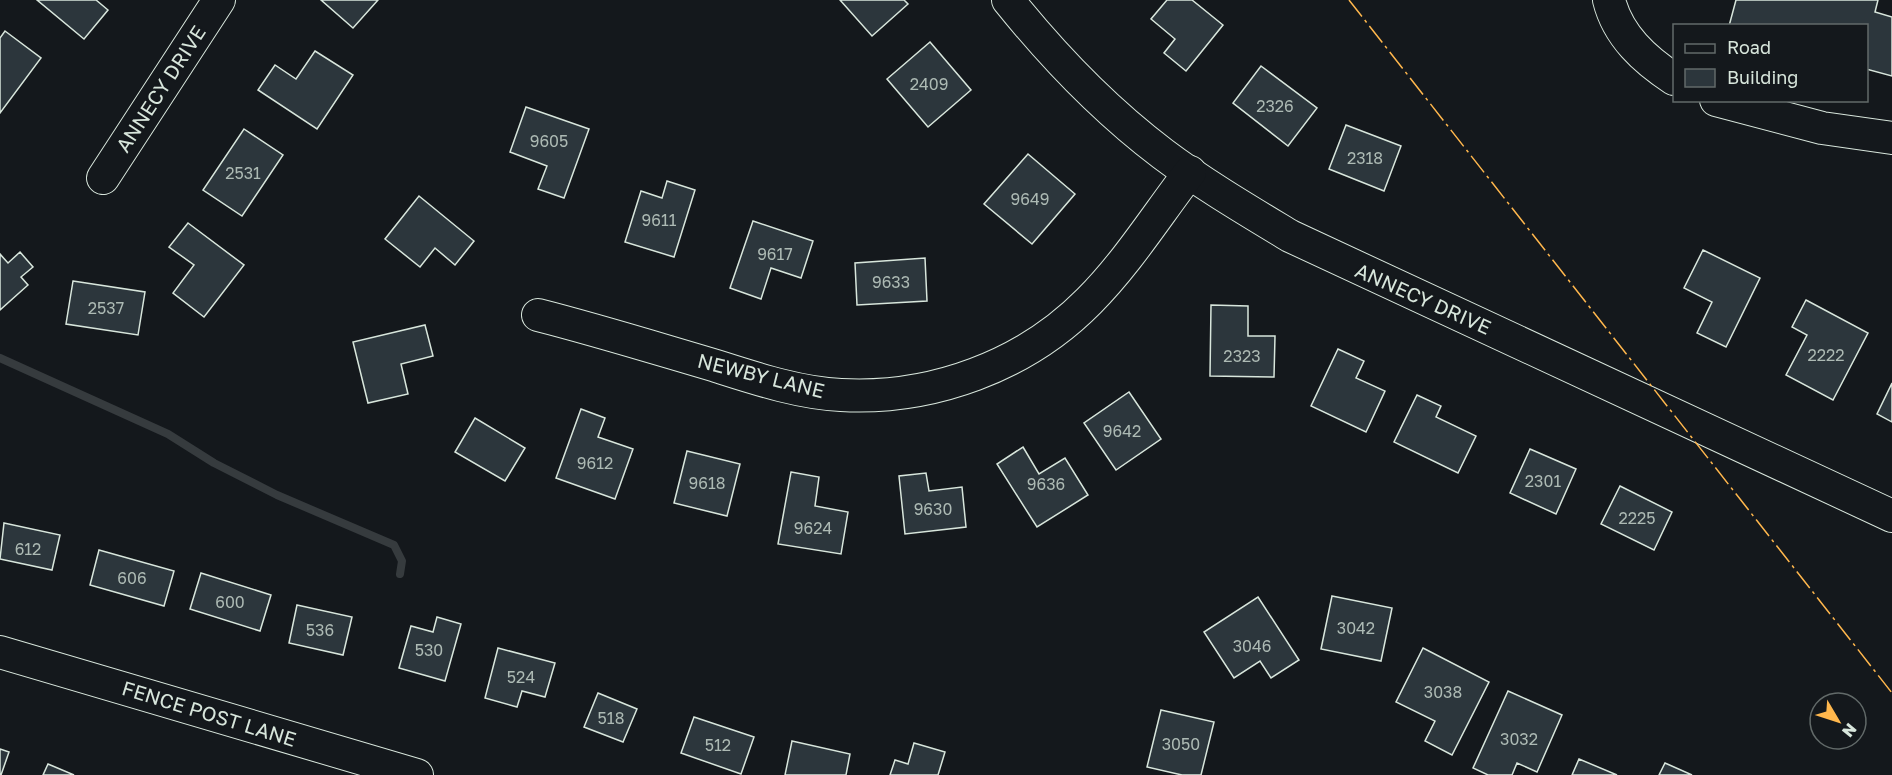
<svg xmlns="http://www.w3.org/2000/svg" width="1892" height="775" viewBox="0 0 1892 775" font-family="'Golos Text',sans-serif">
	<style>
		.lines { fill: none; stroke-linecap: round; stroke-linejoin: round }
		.stream { stroke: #363b3e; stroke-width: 8 }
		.building { fill: #2c363c; stroke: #d8e6dc; stroke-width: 1.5 }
		.minor-casing { stroke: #d8e6dc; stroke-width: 34 }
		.minor { stroke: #14181c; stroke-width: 32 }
		.power { stroke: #ffb74d; stroke-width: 1.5; stroke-dasharray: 21 4.5 3 4.5; stroke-linecap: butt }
		.labels { text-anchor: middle; stroke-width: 4.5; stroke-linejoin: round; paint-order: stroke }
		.number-label { font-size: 16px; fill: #adbab4 }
		.street-label { font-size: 20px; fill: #d8e6dc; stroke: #14181c }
	</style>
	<rect width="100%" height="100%" fill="#14181c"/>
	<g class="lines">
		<polyline class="stream" points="0,358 168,434 214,463 277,495 394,545 402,561 400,574"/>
	</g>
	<g class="building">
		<polygon points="37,0 96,0 108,10 84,39"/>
		<polygon points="321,0 378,0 353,28"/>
		<polygon points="840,0 904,0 908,4 872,36"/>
		<polygon points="1167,0 1192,0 1223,25 1186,71 1164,53 1175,39 1151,19"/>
		<polygon points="1736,0 1878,0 1875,12 1892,17 1892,76 1866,69 1866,26 1729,26"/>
		<polygon points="5,31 41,58 0,113 0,38"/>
		<polygon points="930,42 971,90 928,127 887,79"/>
		<polygon points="315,51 353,75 317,129 258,90 275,65 296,79"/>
		<polygon points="1261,66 1317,108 1288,146 1233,103"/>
		<polygon points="526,107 589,129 564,198 538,189 547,166 510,152"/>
		<polygon points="1346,125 1401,146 1384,191 1329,169"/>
		<polygon points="244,129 283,155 242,216 203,190"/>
		<polygon points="1028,154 1075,194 1032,244 984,204"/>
		<polygon points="667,181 695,190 674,257 625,242 641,191 662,198"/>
		<polygon points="419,196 474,241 455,265 435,248 420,267 385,239"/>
		<polygon points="753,221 813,241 801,278 771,268 761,299 730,288"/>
		<polygon points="188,223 244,265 204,317 173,293 194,265 169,247"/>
		<polygon points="1703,250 1760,278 1726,347 1697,333 1712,302 1684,288"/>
		<polygon points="20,252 33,267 21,277 28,285 0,310 0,254 8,263"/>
		<polygon points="925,258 927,301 857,305 855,263"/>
		<polygon points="73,281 145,292 138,335 66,324"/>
		<polygon points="1806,300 1868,333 1833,400 1786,375 1807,335 1792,327"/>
		<polygon points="1211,305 1248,306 1248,336 1275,336 1274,377 1210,376"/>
		<polygon points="425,325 433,356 401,364 408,394 368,403 353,342"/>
		<polygon points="1338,349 1364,361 1356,378 1385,391 1366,432 1311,406"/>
		<polygon points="1892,383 1892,422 1877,414"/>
		<polygon points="1129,392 1161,439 1116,470 1084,423"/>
		<polygon points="1417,395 1441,406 1436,417 1476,436 1458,473 1394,442"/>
		<polygon points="581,409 605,418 598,437 633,449 615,499 556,478"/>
		<polygon points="475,418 525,448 505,481 455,452"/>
		<polygon points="1023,447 1039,474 1065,458 1088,495 1037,527 997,464"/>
		<polygon points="1530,449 1576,469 1556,514 1510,493"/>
		<polygon points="687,451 740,464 727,516 674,503"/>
		<polygon points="791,472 819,477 815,506 848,512 841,554 778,544"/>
		<polygon points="926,473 929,491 962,487 966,527 905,534 899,476"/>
		<polygon points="1620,486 1672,512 1654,550 1601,524"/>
		<polygon points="4,523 60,535 52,570 0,559"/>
		<polygon points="99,550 174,571 164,606 90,585"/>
		<polygon points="201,573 271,595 260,631 190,609"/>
		<polygon points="1332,596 1392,608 1381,661 1321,649"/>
		<polygon points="1258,597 1299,660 1271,678 1260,661 1234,678 1204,632"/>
		<polygon points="297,605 352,617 343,655 289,643"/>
		<polygon points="437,617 461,624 445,681 399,668 411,626 433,632"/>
		<polygon points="498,648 555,663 545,697 522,691 517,707 485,698"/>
		<polygon points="1423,648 1489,682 1452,755 1425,741 1435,721 1396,702"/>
		<polygon points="1508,691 1562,715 1537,772 1517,763 1512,775 1488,775 1473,768"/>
		<polygon points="598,693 637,709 623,742 584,727"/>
		<polygon points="1161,710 1214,722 1201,775 1182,775 1147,767"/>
		<polygon points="694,717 754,737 741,774 681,753"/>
		<polygon points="792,741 850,754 846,775 785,775"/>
		<polygon points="914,743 945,752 938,775 890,775 895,760 908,764"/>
		<polygon points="0,749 9,752 1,775 0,775"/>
		<polygon points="1579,759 1617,775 1572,775"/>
		<polygon points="1665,763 1692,775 1659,775"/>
		<polygon points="48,764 74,775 43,775"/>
	</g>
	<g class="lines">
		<defs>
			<g id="minor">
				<path d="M1008,0C1053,56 1106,111 1163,154C1203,184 1247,210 1290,236L1892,516"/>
				<path d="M1609,0C1618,36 1645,60 1674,79"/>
				<polyline points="1716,100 1822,128 1892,138"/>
				<polyline points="103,178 219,0"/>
				<path d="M538,315C597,330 655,348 713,365C754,378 798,393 841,395C932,400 1025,366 1089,301C1127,263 1157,215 1190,172"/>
				<polyline points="0,652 417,775"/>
			</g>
		</defs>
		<use href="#minor" class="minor-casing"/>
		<use href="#minor" class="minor"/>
		<polyline class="power" points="1349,0 1892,693"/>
	</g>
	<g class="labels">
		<g class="number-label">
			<text x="929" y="90">2409</text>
			<text x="1275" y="112">2326</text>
			<text x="549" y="147">9605</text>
			<text x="1365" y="164">2318</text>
			<text x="243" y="179">2531</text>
			<text x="1030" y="205">9649</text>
			<text x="659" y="226">9611</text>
			<text x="775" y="260">9617</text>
			<text x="891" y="288">9633</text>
			<text x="106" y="314">2537</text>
			<text x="1826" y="361">2222</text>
			<text x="1242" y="362">2323</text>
			<text x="1122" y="437">9642</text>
			<text x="595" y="469">9612</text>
			<text x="1543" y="487">2301</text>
			<text x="707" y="489">9618</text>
			<text x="1046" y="490">9636</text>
			<text x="933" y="515">9630</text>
			<text x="1637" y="524">2225</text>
			<text x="813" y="534">9624</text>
			<text x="28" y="555">612</text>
			<text x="132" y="584">606</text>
			<text x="230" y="608">600</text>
			<text x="1356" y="634">3042</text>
			<text x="320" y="636">536</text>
			<text x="1252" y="652">3046</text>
			<text x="429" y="656">530</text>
			<text x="521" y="683">524</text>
			<text x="1443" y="698">3038</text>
			<text x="611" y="724">518</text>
			<text x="1519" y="745">3032</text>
			<text x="1181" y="750">3050</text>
			<text x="718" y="751">512</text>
		</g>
		<g class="street-label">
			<text transform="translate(161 89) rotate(-57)" y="7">ANNECY DRIVE</text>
			<text transform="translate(1423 299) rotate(24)" y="7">ANNECY DRIVE</text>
			<text transform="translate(761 376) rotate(14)" y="7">NEWBY LANE</text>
			<text transform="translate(209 714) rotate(17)" y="7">FENCE POST LANE</text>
		</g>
	</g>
	<rect x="1673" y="24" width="195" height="78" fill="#14181c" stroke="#626a69" stroke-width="1.5"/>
	<rect x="1685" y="44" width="30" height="9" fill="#14181c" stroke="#626a69" stroke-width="1.5"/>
	<text x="1727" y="54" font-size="18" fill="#d8e6dc">Road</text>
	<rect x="1685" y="69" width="30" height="18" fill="#2c363c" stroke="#626a69" stroke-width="1.5"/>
	<text x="1727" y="84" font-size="18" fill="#d8e6dc">Building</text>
	<g transform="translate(1838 721) rotate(129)"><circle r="28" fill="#14181c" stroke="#626a69" stroke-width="1.5"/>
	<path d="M0-4.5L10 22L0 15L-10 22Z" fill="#ffb74d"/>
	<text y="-9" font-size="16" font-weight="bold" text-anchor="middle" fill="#d8e6dc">N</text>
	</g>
</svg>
